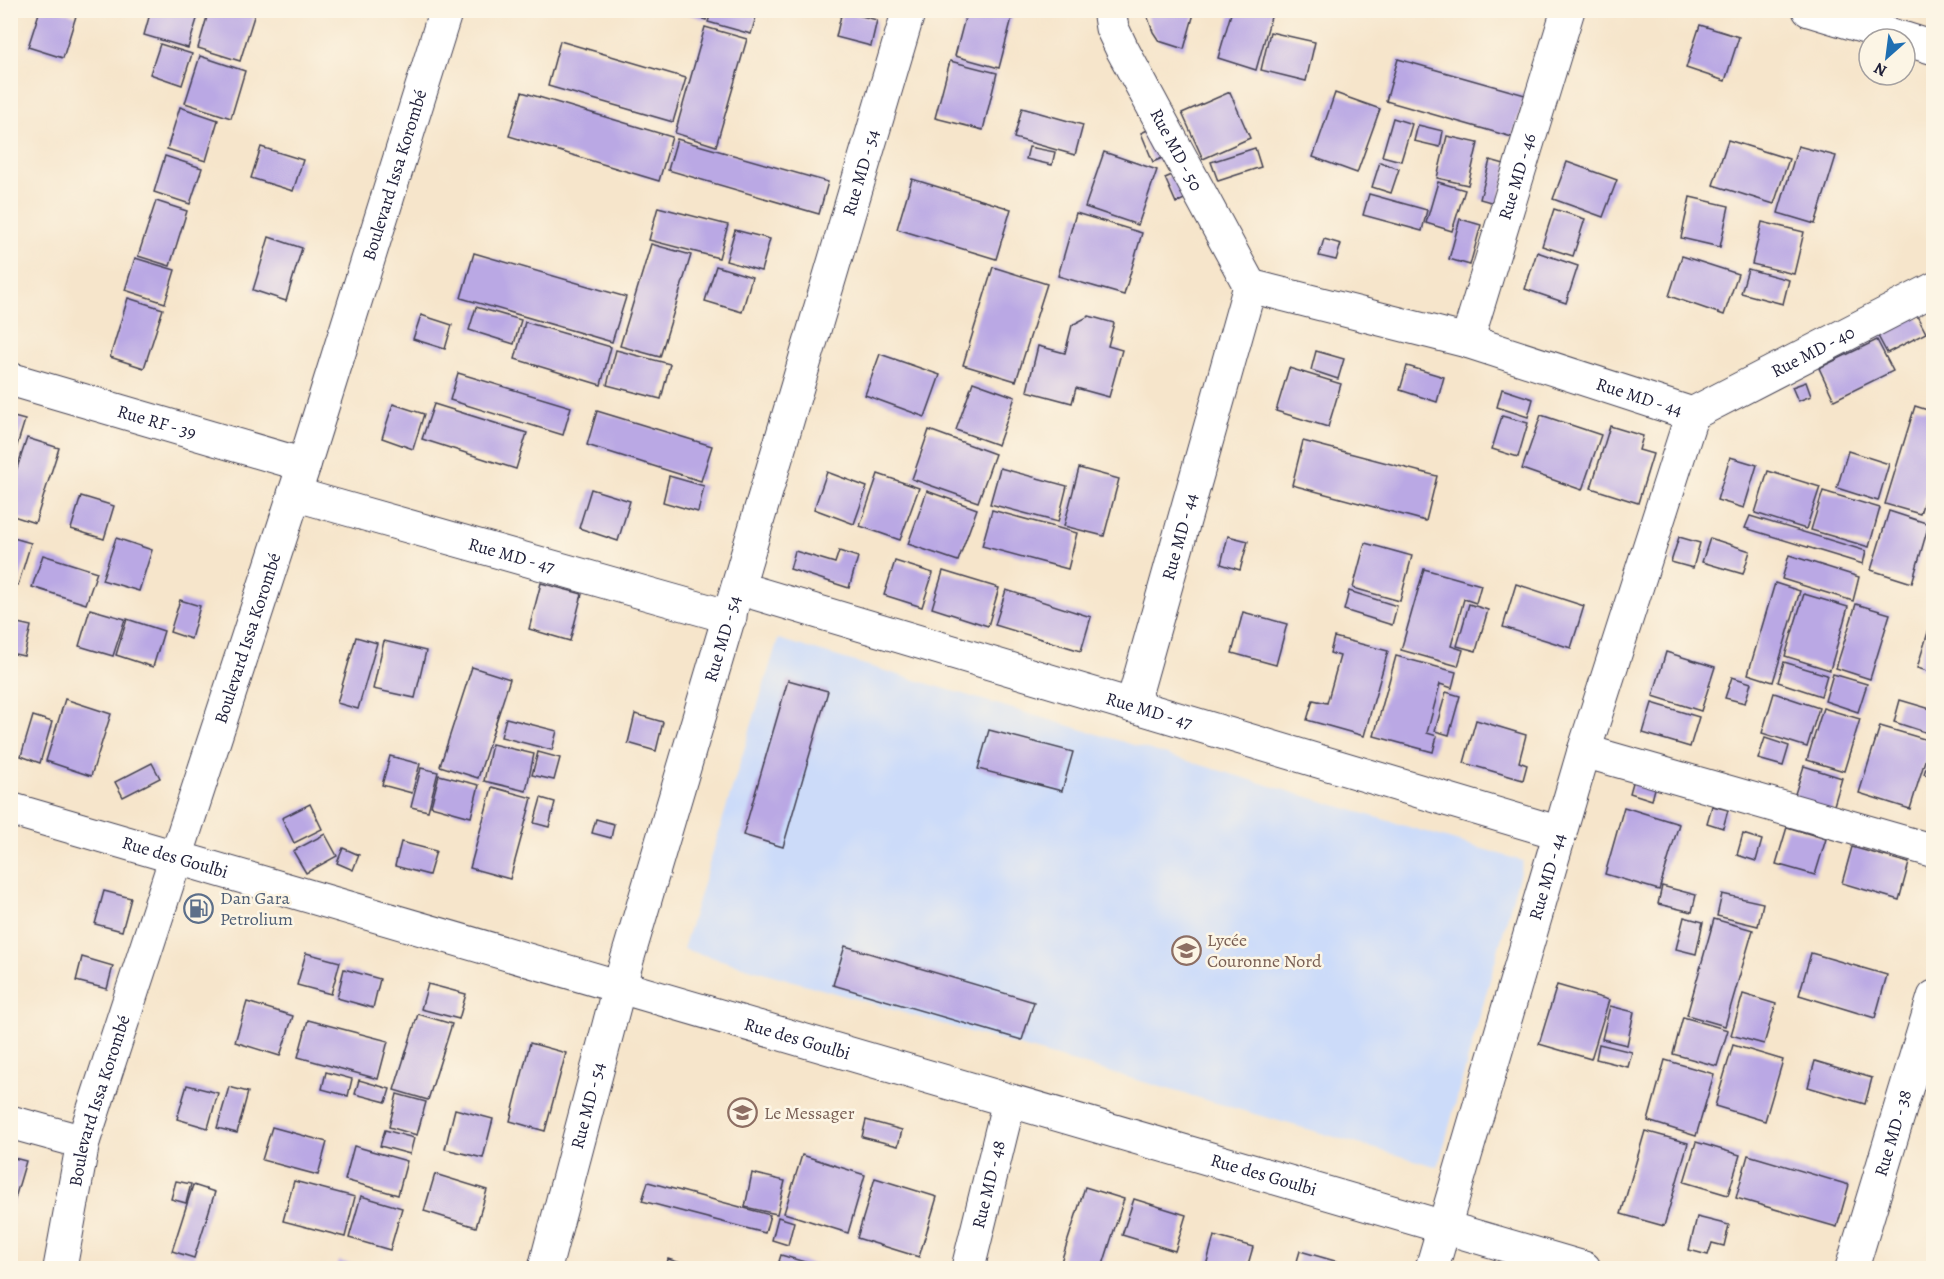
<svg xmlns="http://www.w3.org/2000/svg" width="1944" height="1279" viewBox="0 0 1944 1279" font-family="Alegreya,serif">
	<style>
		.built { fill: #ccdbf9 }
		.building { fill: #baa8e4 }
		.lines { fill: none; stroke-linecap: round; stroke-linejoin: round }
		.minor-casing { stroke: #423f51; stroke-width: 35 }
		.minor { stroke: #fff; stroke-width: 33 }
		.labels { text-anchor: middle; stroke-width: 5; stroke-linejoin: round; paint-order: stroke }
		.street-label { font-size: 18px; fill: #22223b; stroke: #fcf5e5 }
		.service-label { font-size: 18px; fill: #4e5e75; stroke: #fcf5e5; text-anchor: start }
		.education-label { font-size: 18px; fill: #785e54; stroke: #fcf5e5; text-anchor: start }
	</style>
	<rect width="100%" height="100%" fill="#fcf5e5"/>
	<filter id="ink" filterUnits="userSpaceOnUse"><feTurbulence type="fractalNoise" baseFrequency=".0167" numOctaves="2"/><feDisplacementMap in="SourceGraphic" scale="12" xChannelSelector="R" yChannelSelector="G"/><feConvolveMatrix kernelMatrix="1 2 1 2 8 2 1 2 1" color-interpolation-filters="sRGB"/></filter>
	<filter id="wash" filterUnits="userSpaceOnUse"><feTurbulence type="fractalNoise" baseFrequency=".008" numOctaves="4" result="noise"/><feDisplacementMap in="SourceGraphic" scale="24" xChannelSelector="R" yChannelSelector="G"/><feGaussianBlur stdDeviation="1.35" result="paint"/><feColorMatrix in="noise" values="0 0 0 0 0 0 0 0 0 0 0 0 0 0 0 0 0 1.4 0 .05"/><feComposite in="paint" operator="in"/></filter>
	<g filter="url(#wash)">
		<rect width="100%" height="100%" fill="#f6e5cb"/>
		<polygon class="built" points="778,639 1523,861 1438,1167 683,949"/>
		<g id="blocks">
			<g class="building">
				<polygon points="40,10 59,10 76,16 63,58 28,47"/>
				<polygon points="151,10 180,10 198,16 188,48 144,35"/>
				<polygon points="209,10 256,10 240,61 198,48"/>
				<polygon points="677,10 709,10 706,20"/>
				<polygon points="712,10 758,10 751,34 708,22"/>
				<polygon points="967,10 1014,10 999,68 955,56"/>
				<polygon points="1147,10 1195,10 1184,49 1159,41 1153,32 1147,15"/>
				<polygon points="1232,10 1273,10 1256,70 1218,58"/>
				<polygon points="842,11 877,20 871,46 836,37"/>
				<polygon points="1700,25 1739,37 1725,81 1686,68"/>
				<polygon points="705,27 747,39 716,146 675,133"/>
				<polygon points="1270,32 1315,42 1306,81 1261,70"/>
				<polygon points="560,41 686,78 673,122 548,86"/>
				<polygon points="160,44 192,54 182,85 150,74"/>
				<polygon points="200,56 245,71 231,118 185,103"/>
				<polygon points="1398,59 1525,95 1512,137 1386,101"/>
				<polygon points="950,61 997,73 983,130 935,118"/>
				<polygon points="522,92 672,137 659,181 509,136"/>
				<polygon points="1230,92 1250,138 1203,159 1182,113"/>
				<polygon points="1335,93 1380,109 1357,173 1313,157"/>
				<polygon points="180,107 218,120 206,161 167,149"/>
				<polygon points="1022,108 1083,125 1075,155 1014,138"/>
				<polygon points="1393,118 1412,124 1401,161 1382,156"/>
				<polygon points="1159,125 1172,154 1153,162 1141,133"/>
				<polygon points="1418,125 1443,131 1440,147 1414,141"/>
				<polygon points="1447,136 1478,143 1468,185 1437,178"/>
				<polygon points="677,139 828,182 819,214 668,170"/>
				<polygon points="1728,140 1789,159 1774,204 1713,185"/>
				<polygon points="1798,146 1836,156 1815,224 1778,213"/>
				<polygon points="261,147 303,160 293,191 251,178"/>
				<polygon points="1029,147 1055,152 1052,165 1026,159"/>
				<polygon points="1255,148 1261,167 1218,181 1211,162"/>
				<polygon points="1104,152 1157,170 1138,225 1085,207"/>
				<polygon points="165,156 202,168 190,204 154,192"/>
				<polygon points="1490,160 1508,165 1498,204 1480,199"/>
				<polygon points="1380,162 1399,169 1391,193 1372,187"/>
				<polygon points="1567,162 1617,180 1603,217 1553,199"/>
				<polygon points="1184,170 1195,194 1176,203 1165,178"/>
				<polygon points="912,179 1011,209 996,259 897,229"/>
				<polygon points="1438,182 1465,190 1452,231 1426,223"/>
				<polygon points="1369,194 1427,210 1422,231 1363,215"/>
				<polygon points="1690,197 1729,206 1720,247 1681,238"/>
				<polygon points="156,201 187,211 170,266 138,256"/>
				<polygon points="658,207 728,225 719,258 649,240"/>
				<polygon points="1554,209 1585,219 1573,256 1542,246"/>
				<polygon points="1076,213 1142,233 1124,295 1058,276"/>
				<polygon points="1460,219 1481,225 1470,265 1449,259"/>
				<polygon points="1762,222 1804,232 1794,274 1752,264"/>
				<polygon points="735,230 770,239 761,271 726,261"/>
				<polygon points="269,237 302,248 286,301 253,290"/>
				<polygon points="1324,239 1341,244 1336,260 1319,256"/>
				<polygon points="651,244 691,255 660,357 620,346"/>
				<polygon points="1537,252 1578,266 1566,303 1525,289"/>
				<polygon points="474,253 626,297 612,342 461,298"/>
				<polygon points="1682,256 1738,274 1724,315 1669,296"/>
				<polygon points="135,258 175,270 165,303 125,290"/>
				<polygon points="716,266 752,277 742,312 705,301"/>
				<polygon points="993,267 1047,284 1016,381 963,365"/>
				<polygon points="1748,269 1789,280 1783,304 1741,293"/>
				<polygon points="128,298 163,309 144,368 110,357"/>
				<polygon points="476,307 521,320 514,344 469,330"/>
				<polygon points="421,315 452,325 445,349 413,339"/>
				<polygon points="1089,316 1114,323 1108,346 1122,350 1109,397 1076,388 1072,403 1027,391 1038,346 1065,353 1072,325"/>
				<polygon points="1917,316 1926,333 1887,353 1878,336"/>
				<polygon points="525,322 611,347 601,385 515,359"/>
				<polygon points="1877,340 1893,371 1834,400 1819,368"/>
				<polygon points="616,350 670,364 661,399 607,385"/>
				<polygon points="1316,351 1344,359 1338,379 1311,370"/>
				<polygon points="880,354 940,375 925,417 865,395"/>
				<polygon points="1407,366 1444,377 1437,402 1400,390"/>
				<polygon points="1289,368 1341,384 1328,427 1276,411"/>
				<polygon points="458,373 571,407 563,435 450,400"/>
				<polygon points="973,382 1015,397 998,445 956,430"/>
				<polygon points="1806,382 1811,396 1798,401 1792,387"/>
				<polygon points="1502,389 1533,399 1528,417 1497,407"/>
				<polygon points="393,404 424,414 413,449 382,438"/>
				<polygon points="434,404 527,433 516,469 422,439"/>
				<polygon points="1915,406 1934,412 1934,469 1920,514 1885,504"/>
				<polygon points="597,411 712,446 701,481 587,445"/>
				<polygon points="1541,415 1601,435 1582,490 1522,469"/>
				<polygon points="10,416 25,420 11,465 10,465"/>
				<polygon points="1502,416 1528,423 1518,457 1492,449"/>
				<polygon points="1610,426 1643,436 1639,450 1653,454 1638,503 1591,488"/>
				<polygon points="929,430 995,454 978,502 912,479"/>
				<polygon points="27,438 59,448 35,523 10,515 10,489"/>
				<polygon points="1303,441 1437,476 1426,521 1292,485"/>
				<polygon points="1848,451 1889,464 1878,501 1837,488"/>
				<polygon points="1730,457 1757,465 1744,508 1717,500"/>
				<polygon points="1000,468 1067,486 1058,522 990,504"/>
				<polygon points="1079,468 1119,479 1104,536 1064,526"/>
				<polygon points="1768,471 1820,487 1806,529 1755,513"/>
				<polygon points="827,472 867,487 854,524 814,509"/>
				<polygon points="878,474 919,488 900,540 860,526"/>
				<polygon points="669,476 704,486 698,512 663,502"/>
				<polygon points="591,489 630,501 618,541 579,528"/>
				<polygon points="927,491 977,509 958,561 908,544"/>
				<polygon points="1823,491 1880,508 1869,547 1811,530"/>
				<polygon points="81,496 114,506 104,539 71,529"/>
				<polygon points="992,510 1077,533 1068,569 982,546"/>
				<polygon points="1889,511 1929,524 1912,583 1871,570"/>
				<polygon points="1750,516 1866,551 1863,564 1745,528"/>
				<polygon points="1228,536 1248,541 1240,570 1221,564"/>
				<polygon points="10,537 31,543 18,585 10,583"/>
				<polygon points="1679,537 1700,543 1693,568 1671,562"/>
				<polygon points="116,538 152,550 139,591 102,580"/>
				<polygon points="1710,538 1750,551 1743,574 1702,562"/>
				<polygon points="1365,543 1412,556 1400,601 1353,588"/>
				<polygon points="795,551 835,563 839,551 858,557 849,588 790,569"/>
				<polygon points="43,555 97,572 86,604 32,587"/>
				<polygon points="1789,555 1859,577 1853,601 1782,579"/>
				<polygon points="895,561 933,573 922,607 884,595"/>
				<polygon points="1424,569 1481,585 1476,603 1464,599 1451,646 1463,650 1458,666 1401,650"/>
				<polygon points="943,571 999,588 988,626 932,608"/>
				<polygon points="541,583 582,594 570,641 529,629"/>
				<polygon points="1775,583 1800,591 1773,682 1748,674"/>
				<polygon points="1516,584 1584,606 1571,648 1503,627"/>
				<polygon points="1006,590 1091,617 1081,651 995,625"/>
				<polygon points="1349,591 1397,606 1392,625 1344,610"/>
				<polygon points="1804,594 1848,607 1830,670 1785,656"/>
				<polygon points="180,600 200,606 191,639 170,632"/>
				<polygon points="1469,604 1488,610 1476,651 1457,646"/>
				<polygon points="1856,604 1890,614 1870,679 1836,668"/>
				<polygon points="90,609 125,619 113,656 79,646"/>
				<polygon points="1243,612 1287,624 1276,665 1232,653"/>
				<polygon points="127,619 164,631 153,667 116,655"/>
				<polygon points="13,622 31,626 24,656 10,653 10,631"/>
				<polygon points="1929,629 1934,630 1934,673 1917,668"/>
				<polygon points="356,637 377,643 358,709 337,703"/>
				<polygon points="1334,637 1388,651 1364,736 1307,720 1313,700 1327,703 1340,656 1330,653"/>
				<polygon points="384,641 426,651 415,698 373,689"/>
				<polygon points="1666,652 1715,667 1701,711 1653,696"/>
				<polygon points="1396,656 1456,672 1452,688 1440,684 1427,733 1437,736 1433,752 1374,736"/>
				<polygon points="1784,662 1827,675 1821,696 1778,682"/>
				<polygon points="472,667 510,679 478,778 440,766"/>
				<polygon points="1833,674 1867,684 1858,712 1825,701"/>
				<polygon points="1732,677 1751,683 1745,703 1725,698"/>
				<polygon points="788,680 828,691 783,847 743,835"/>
				<polygon points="1446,692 1460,696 1449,735 1435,731"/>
				<polygon points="1774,693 1819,708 1807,747 1762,733"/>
				<polygon points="65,699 111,714 91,776 46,761"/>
				<polygon points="1900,700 1934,710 1934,735 1894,722"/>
				<polygon points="1652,703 1699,717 1690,747 1643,733"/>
				<polygon points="1823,708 1860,719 1844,771 1807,760"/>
				<polygon points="635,714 663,722 656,751 628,743"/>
				<polygon points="33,716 52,722 40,763 21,756"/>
				<polygon points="506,718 557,731 552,750 501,737"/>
				<polygon points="1476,720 1526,735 1519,762 1527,765 1523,780 1464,763"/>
				<polygon points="1880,726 1931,741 1910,809 1859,793"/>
				<polygon points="989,730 1073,752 1062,791 978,769"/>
				<polygon points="1765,738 1789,746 1783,766 1758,759"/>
				<polygon points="492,744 534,754 526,791 484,781"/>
				<polygon points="1933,746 1934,746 1934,777 1924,774"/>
				<polygon points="538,752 560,758 554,780 532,775"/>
				<polygon points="390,756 420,764 412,793 382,785"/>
				<polygon points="152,763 160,778 123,797 115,782"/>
				<polygon points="1804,766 1842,778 1832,812 1793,800"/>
				<polygon points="421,768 438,772 428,811 411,807"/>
				<polygon points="439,775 479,785 471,817 431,806"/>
				<polygon points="1634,779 1656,785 1652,800 1630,793"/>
				<polygon points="492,787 532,798 510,879 470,868"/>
				<polygon points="541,798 555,802 549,827 534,823"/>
				<polygon points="310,804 322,829 294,843 282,818"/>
				<polygon points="1712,806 1728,810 1723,828 1707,823"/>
				<polygon points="1624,807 1679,824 1659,890 1605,874"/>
				<polygon points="596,819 614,824 611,838 592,833"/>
				<polygon points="1787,827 1826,839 1815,875 1776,864"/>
				<polygon points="325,834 337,856 306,873 293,851"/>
				<polygon points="1743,834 1762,840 1756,861 1737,855"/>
				<polygon points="401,842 436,851 429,875 395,866"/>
				<polygon points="1852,847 1909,863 1899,900 1842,883"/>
				<polygon points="343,848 359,855 353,870 337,863"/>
				<polygon points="1662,886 1696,895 1692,912 1658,904"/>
				<polygon points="104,891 131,898 122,931 95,924"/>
				<polygon points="1722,894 1763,903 1758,926 1717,916"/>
				<polygon points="1684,917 1703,922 1696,954 1676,949"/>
				<polygon points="1714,919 1753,930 1725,1026 1687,1015"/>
				<polygon points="845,946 1034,1002 1022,1040 833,985"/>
				<polygon points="306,953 340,962 331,994 297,985"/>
				<polygon points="1811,953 1887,975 1875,1018 1799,995"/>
				<polygon points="82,957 113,966 107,989 76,981"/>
				<polygon points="344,969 380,979 373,1008 337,998"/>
				<polygon points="428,984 466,994 459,1019 421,1009"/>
				<polygon points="1557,985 1609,1000 1591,1059 1539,1044"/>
				<polygon points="1743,994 1776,1004 1764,1044 1731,1035"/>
				<polygon points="247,1002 293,1016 280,1056 235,1042"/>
				<polygon points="1610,1006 1634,1012 1627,1045 1602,1039"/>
				<polygon points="418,1014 452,1024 428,1100 394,1090"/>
				<polygon points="1683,1017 1728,1030 1717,1066 1673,1054"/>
				<polygon points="308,1020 388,1041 378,1079 298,1057"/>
				<polygon points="530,1043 566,1053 545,1131 510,1121"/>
				<polygon points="1599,1044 1632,1052 1628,1067 1596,1059"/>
				<polygon points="1733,1045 1783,1060 1765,1121 1715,1106"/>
				<polygon points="1665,1060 1714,1074 1696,1136 1648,1121"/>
				<polygon points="1815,1061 1872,1078 1865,1104 1808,1087"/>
				<polygon points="326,1072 352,1079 348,1096 322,1089"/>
				<polygon points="359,1080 390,1089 386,1102 355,1094"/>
				<polygon points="187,1085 218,1093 208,1128 177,1119"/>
				<polygon points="229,1087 248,1092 237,1133 217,1128"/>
				<polygon points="397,1094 426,1102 417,1135 389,1127"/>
				<polygon points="455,1109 493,1119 483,1158 445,1149"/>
				<polygon points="866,1120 902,1130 898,1146 862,1137"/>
				<polygon points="272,1127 327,1142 318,1175 262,1160"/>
				<polygon points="385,1130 414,1138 410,1154 380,1146"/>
				<polygon points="1645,1131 1688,1143 1664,1226 1621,1214"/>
				<polygon points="1696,1142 1740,1155 1728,1195 1684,1182"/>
				<polygon points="354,1146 407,1161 398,1195 345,1180"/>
				<polygon points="802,1155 865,1175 848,1233 784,1213"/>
				<polygon points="1748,1155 1849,1185 1837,1227 1736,1198"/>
				<polygon points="10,1157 26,1161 13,1205 10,1204"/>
				<polygon points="752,1173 785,1181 777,1214 745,1207"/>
				<polygon points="435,1174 487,1190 476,1227 424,1211"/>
				<polygon points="875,1178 937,1197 919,1257 857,1238"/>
				<polygon points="176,1181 191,1184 186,1203 171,1199"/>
				<polygon points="294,1181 355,1197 345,1237 283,1221"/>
				<polygon points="648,1182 770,1215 765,1233 642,1201"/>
				<polygon points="193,1185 215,1192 194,1258 172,1251"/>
				<polygon points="1085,1187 1124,1199 1102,1268 1059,1268"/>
				<polygon points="361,1196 402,1208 390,1250 349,1238"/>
				<polygon points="1134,1199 1186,1215 1175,1251 1122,1235"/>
				<polygon points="778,1217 794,1222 788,1245 772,1240"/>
				<polygon points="1697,1217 1729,1225 1724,1246 1712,1243 1708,1255 1689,1250"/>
				<polygon points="1214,1236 1253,1247 1247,1268 1213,1268 1206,1266"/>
				<polygon points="1300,1251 1349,1265 1348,1268 1295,1268"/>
				<polygon points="781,1255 825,1268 777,1268"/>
				<polygon points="668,1259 697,1268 666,1268"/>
				<polygon points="339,1261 367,1268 337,1268"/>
			</g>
		</g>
	</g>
	<g filter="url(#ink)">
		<use href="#blocks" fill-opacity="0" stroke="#423f51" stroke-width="1.5"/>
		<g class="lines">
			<defs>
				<g id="minor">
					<path id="s1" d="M1109,10L1112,28L1122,49L1250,286"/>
					<polyline points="1809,10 1904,39"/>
					<polyline points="1905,39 1934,48"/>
					<path id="s2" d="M1250,286L1467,341L1692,414"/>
					<path id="s3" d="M1467,341L1568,10"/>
					<path id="s4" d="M10,379L304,465"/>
					<path id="s5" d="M1692,414L1934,289"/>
					<path id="s6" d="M294,494L730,617"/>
					<path id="s7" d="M738,588L1560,833"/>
					<path id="s8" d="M1132,706L1250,286"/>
					<polyline points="1584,751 1934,851"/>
					<path id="s9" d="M10,809L1584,1268"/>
					<polyline points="10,1122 83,1142"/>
					<path id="s10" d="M60,1268L83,1142L304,465L446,10"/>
					<path id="s11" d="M545,1268L619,987L909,10"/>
					<path id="s12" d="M968,1268L1009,1101"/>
					<path id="s13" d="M1432,1268L1584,751L1692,414"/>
					<path id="s14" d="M1852,1268L1934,997"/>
				</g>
			</defs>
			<use href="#minor" class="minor-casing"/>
			<use href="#minor" class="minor"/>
		</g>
	</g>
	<defs>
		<symbol id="fuel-ring" viewBox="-11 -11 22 22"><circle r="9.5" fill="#fcf5e5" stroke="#5c6f8a" stroke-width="1.5"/><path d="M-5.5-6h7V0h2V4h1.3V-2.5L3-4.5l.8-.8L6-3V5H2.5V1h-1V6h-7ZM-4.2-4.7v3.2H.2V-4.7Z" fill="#5c6f8a"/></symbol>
		<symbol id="school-ring" viewBox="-11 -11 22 22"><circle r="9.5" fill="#fcf5e5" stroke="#8d6e63" stroke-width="1.5"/><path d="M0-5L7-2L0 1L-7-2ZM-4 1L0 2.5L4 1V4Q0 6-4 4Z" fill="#8d6e63"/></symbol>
	</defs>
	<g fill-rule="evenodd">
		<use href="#fuel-ring" x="182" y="892" width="33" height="33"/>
		<use href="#school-ring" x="1170" y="934" width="33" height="33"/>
		<use href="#school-ring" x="726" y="1096" width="33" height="33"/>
	</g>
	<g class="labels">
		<g class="street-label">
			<text dy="6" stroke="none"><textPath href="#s1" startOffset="156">Rue MD - 50</textPath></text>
			<text dy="6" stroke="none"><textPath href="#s11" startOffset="1140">Rue MD - 54</textPath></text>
			<text dy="6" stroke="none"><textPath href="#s10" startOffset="1144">Boulevard Issa Korombé</textPath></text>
			<text dy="6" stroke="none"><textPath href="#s3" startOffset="172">Rue MD - 46</textPath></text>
			<text dy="6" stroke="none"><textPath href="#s5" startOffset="136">Rue MD - 40</textPath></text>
			<text dy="6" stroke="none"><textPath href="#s2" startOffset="405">Rue MD - 44</textPath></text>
			<text dy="6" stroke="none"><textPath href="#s4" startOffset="153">Rue RF - 39</textPath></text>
			<text dy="6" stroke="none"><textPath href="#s8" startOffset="176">Rue MD - 44</textPath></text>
			<text dy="6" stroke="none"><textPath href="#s6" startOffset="226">Rue MD - 47</textPath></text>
			<text dy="6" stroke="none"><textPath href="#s10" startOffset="658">Boulevard Issa Korombé</textPath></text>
			<text dy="6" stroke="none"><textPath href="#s11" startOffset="654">Rue MD - 54</textPath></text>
			<text dy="6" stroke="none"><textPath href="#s7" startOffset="429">Rue MD - 47</textPath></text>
			<text dy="6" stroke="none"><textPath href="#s9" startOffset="172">Rue des Goulbi</textPath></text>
			<text dy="6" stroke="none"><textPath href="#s13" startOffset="408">Rue MD - 44</textPath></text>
			<text dy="6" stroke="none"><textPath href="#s9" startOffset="820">Rue des Goulbi</textPath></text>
			<text dy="6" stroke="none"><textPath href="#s10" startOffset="172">Boulevard Issa Korombé</textPath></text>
			<text dy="6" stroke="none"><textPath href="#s11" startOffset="168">Rue MD - 54</textPath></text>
			<text dy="6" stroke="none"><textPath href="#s14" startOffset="141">Rue MD - 38</textPath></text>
			<text dy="6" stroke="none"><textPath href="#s9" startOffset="1306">Rue des Goulbi</textPath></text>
			<text dy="6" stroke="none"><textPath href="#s12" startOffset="86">Rue MD - 48</textPath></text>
		</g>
		<g class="service-label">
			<text x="220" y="904">Dan Gara<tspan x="220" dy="21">Petrolium</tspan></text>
		</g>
		<g class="education-label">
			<text x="1207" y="946">Lycée<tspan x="1207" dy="21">Couronne Nord</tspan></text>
			<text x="764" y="1119">Le Messager</text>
		</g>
	</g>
	<rect width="1944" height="1279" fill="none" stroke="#fcf5e5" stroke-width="36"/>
	<g transform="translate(1887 57) rotate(208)"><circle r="28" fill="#fcf5e5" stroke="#a5a1a1" stroke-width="1.5"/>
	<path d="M0-4.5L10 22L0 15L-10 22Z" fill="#1f6fb2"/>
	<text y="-9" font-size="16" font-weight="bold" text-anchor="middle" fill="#22223b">N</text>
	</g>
</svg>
